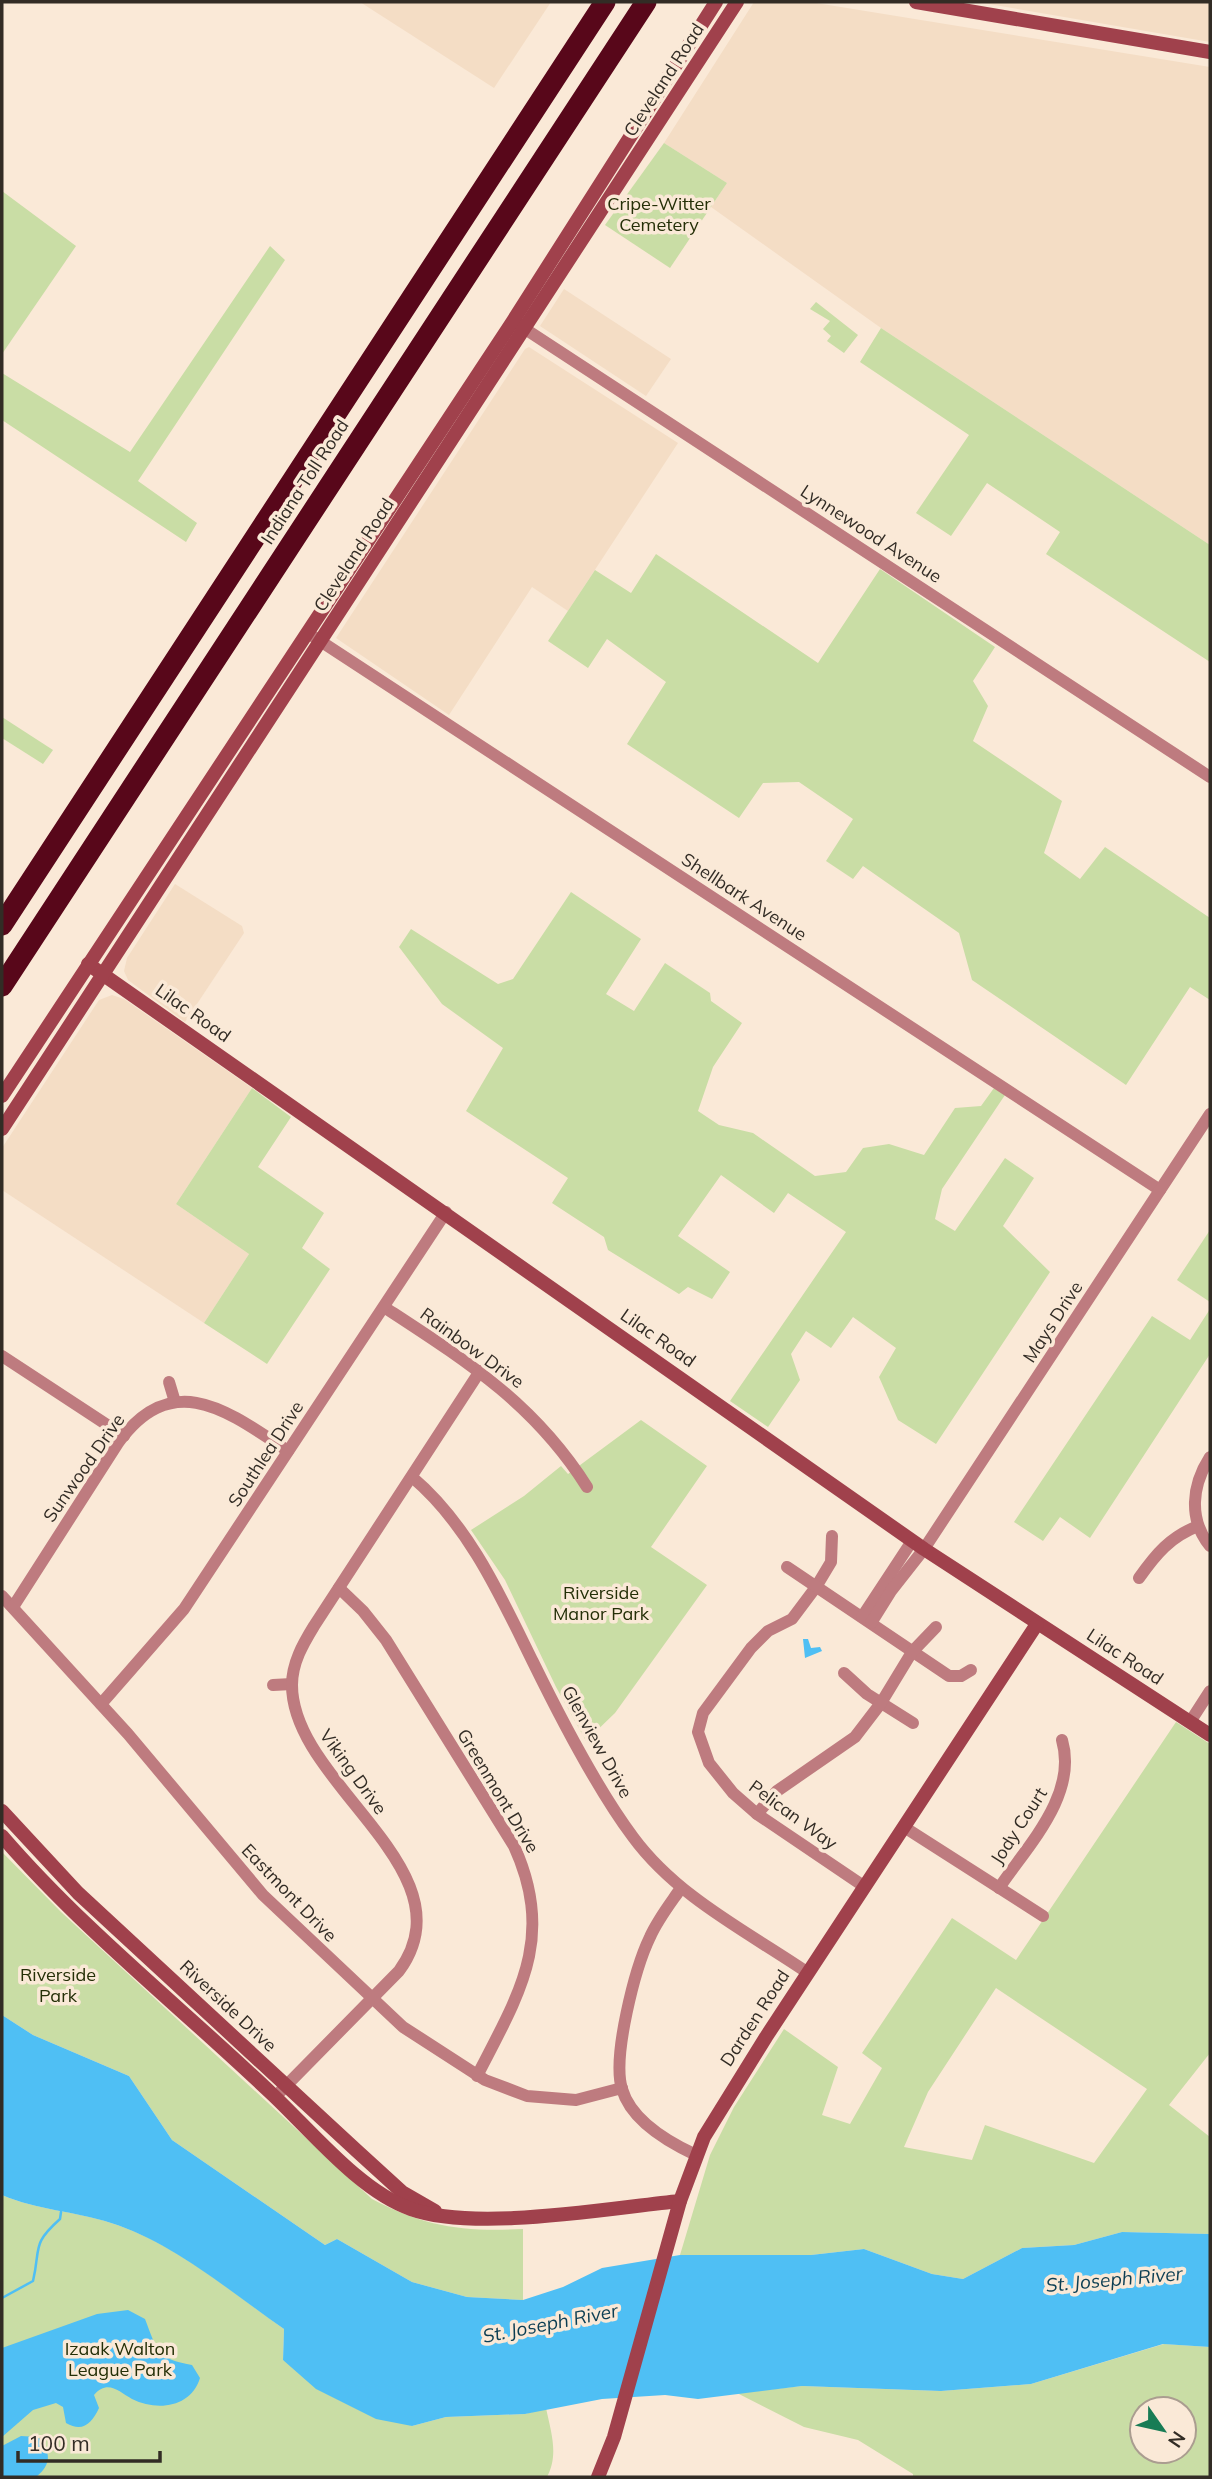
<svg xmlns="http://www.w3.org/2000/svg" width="1212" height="2479" viewBox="0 0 1212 2479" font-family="Mulish,sans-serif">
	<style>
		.built { fill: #f4ddc5 }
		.green { fill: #c9dda5; fill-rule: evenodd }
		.water { fill: #4fbff4 }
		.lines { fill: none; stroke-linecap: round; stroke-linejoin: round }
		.stream { stroke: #4fbff4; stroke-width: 2.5 }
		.street { stroke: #be7b7f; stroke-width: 12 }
		.secondary { stroke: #a0414c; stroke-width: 14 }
		.highway { stroke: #58071a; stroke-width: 21 }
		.labels { text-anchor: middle; stroke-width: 7; stroke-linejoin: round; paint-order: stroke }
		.street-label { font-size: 18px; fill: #322c25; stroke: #fae9d7 }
		.park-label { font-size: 18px; fill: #242f07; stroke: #fae9d7 }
		.water-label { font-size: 19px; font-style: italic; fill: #0c3e53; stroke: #fae9d7 }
	</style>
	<rect width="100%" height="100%" fill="#fae9d7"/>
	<g class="built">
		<polygon points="360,2 551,2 494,88"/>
		<polygon points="754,2 810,2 1210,67 1210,545 881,328 711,207 727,183 664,143"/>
		<polygon points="977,2 1210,2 1210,42"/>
		<polygon points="564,289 671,359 646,396 540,326"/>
		<polygon points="529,347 678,443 568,611 532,587 449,715 336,638 525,349"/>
		<polygon points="175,884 242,926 244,933 185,1022 128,980 124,971 127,958"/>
		<polygon points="112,995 124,999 252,1088 176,1204 249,1254 204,1323 2,1190 2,1148 99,1000"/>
	</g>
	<g class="green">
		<polygon points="664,143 727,183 670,268 605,225"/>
		<polygon points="2,191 76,246 2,354"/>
		<polygon points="270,246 285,260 138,481 197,523 186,542 2,420 2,373 130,452"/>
		<polygon points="816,302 858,335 844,353 827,341 831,336 823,329 830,321 810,309"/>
		<polygon points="881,328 1210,545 1210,662 1046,554 1060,532 987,483 951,536 916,513 969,435 860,362"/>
		<polygon points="656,554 818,663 880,569 995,647 973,681 988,706 973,741 1062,801 1044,853 1080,879 1105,847 1210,918 1210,1000 1190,987 1126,1085 972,980 959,933 863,866 853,879 826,861 853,819 799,782 763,783 739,818 627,744 666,682 607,639 588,668 548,641 595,570 631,593"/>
		<polygon points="2,717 53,750 43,764 2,738"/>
		<polygon points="571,892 641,939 606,994 634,1011 665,963 710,993 711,1001 742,1023 713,1067 698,1111 719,1125 753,1133 815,1176 846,1172 863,1148 889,1144 924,1155 955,1108 981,1106 994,1088 1005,1095 942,1189 935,1219 955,1231 1005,1158 1034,1178 1003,1226 1050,1272 936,1444 898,1420 879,1377 896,1348 853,1317 831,1348 806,1331 791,1354 800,1380 768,1427 730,1401 846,1232 788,1193 774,1213 721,1175 678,1236 730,1272 712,1299 688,1287 679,1294 608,1250 604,1237 552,1203 568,1178 466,1111 503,1048 442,1004 399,947 411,929 498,984 513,979"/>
		<polygon points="252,1088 291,1117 258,1167 324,1213 302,1248 330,1269 267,1364 204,1323 249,1254 176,1204"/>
		<polygon points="1210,1230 1210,1302 1177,1280"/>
		<polygon points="1210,1309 1210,1354 1090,1538 1060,1517 1043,1541 1014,1522 1152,1316 1190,1340"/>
		<polygon points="641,1420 707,1466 651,1547 707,1585 615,1713 586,1741 556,1687 505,1580 471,1530 524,1496 561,1466 568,1474"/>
		<path d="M1176,1722L1210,1744V2053L1169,2105L1210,2137V2234L1122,2232L1074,2245L1022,2248L963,2279L932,2274L864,2249L811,2255H680L710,2155L734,2107L784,2029L838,2067L822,2115L850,2124L882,2068L862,2053L952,1918L1016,1960ZM996,1988L1147,2089L1094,2163L985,2125L972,2160L904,2147L928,2092Z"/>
		<path d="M2,1852L61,1912L372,2199C425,2227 463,2232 523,2229V2300L467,2297L412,2282L337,2239L325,2245L172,2140L129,2076L33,2035L2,2015Z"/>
		<path d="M2,2195C37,2210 75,2211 111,2223C175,2243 230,2291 284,2329L283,2360L412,2426L446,2417L525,2414L546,2408C551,2432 559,2455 547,2477H2Z"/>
		<path d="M1164,2344L1210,2347V2477H913V2474L858,2440L804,2427L737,2393L802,2386L941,2391L1031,2384ZM1142,2409H1184V2451H1142Z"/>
	</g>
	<g class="water">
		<polygon points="803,1639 808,1639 811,1648 820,1647 822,1651 805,1658"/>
		<path d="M2,2015L33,2035L129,2076L172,2140L325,2245L337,2239L412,2282L467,2297L523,2300L563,2287L602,2268L680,2255H811L864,2249L932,2274L963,2279L1022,2248L1074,2245L1122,2232L1210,2234V2347L1163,2344L1031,2384L941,2391L802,2386L698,2399L665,2395L602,2399L525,2414L446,2417L412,2426L376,2419L316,2389L283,2360L284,2329C229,2291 174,2243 111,2223C74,2211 37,2210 2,2195Z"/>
		<path d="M128,2310L145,2319C157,2350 157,2359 192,2365L200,2378C191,2407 158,2412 132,2399C119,2392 108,2379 94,2395L99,2408C92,2423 83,2433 66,2423L63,2407L56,2403L33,2410L2,2437V2348L97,2314Z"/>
		<path d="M21,2436L38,2437C51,2452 52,2464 36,2477H2V2446Z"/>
	</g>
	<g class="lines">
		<path class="stream" d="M2,2298L33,2281C41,2247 31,2245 60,2219L61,2212"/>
		<g class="street">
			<polyline points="516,323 1210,777"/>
			<polyline points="308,633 1160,1190"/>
			<path d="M384,1307C465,1360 534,1403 587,1487"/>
			<polyline points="2,1356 124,1436"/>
			<polyline points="169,1382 175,1402"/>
			<path d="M1210,1457C1192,1485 1188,1519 1210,1546"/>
			<path d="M412,1477C469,1525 501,1597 533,1662C560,1717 597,1789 633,1837C677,1897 748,1932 808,1973"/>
			<polyline points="832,1536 831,1562 816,1587 792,1619 768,1631 751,1648 703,1713 698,1732 709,1763 733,1793 757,1814 865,1887"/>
			<polyline points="787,1567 949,1676 961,1676 971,1670"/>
			<path d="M1139,1578C1156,1554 1170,1537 1198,1526"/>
			<path d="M339,1588L363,1611L386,1640L514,1846C556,1938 519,1994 477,2076"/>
			<polyline points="2,1596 128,1734 263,1895 403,2027 485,2080 527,2096 576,2100 622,2088"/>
			<path d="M13,1607L118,1443C173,1367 229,1412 288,1451"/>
			<polyline points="862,1617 912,1541"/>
			<polyline points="871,1623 891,1591 924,1549 1210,1114"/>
			<polyline points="844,1673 867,1694 913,1723"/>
			<polyline points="273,1685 292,1684"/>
			<polyline points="101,1704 184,1609 446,1212"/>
			<polyline points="1190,1722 1210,1691"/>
			<polyline points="757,1814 777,1791 855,1737 881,1703 912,1652 936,1627"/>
			<polyline points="904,1827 1043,1916"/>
			<path d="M681,1888C670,1904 658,1919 650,1937C635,1968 612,2057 622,2089C631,2120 668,2142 696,2155"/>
			<path d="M999,1888C1028,1845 1078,1795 1062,1740"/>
			<path d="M275,2097L399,1971C473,1870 292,1785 292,1685C292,1663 303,1644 314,1626L480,1371"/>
		</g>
		<g class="secondary">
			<polyline points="916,2 1210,52"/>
			<polyline points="88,964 924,1549 1210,1735"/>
			<polyline points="2,1096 513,321 716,2"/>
			<polyline points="2,1129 737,2"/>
			<polyline points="2,1811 78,1893 357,2151 402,2192 435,2211"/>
			<path d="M2,1836C83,1930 183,2009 273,2095C312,2132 361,2192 411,2209C476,2232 609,2208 680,2201"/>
			<polyline points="598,2477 614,2437 680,2201 704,2137 766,2037 1037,1624"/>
		</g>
		<g class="highway">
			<polyline points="2,925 605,2"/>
			<polyline points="2,986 646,2"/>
		</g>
	</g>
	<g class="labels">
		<g class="street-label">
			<text transform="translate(664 80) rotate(-57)" y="6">Cleveland Road</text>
			<text transform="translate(305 482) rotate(-57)" y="6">Indiana Toll Road</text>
			<text transform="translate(871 534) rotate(33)" y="6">Lynnewood Avenue</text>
			<text transform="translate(354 555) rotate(-57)" y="6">Cleveland Road</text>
			<text transform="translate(744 897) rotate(33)" y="6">Shellbark Avenue</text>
			<text transform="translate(193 1013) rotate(35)" y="6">Lilac Road</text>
			<text transform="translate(1053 1322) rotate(-57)" y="6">Mays Drive</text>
			<text transform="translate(658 1338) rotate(35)" y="6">Lilac Road</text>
			<text transform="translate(472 1348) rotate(36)" y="6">Rainbow Drive</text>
			<text transform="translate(266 1454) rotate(-57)" y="6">Southlea Drive</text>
			<text transform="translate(84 1468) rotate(-55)" y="6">Sunwood Drive</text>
			<text transform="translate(1125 1657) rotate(33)" y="6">Lilac Road</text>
			<text transform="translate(597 1742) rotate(61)" y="6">Glenview Drive</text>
			<text transform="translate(353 1772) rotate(54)" y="6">Viking Drive</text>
			<text transform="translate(498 1791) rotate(59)" y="6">Greenmont Drive</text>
			<text transform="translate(793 1815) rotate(36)" y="6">Pelican Way</text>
			<text transform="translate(1019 1826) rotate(-57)" y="6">Jody Court</text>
			<text transform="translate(289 1893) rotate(46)" y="6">Eastmont Drive</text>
			<text transform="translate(228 2006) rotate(43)" y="6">Riverside Drive</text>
			<text transform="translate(755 2018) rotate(-57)" y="6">Darden Road</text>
		</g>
		<g class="park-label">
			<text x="659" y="210">Cripe-Witter<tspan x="659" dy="21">Cemetery</tspan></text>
			<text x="601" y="1599">Riverside<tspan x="601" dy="21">Manor Park</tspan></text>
			<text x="58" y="1981">Riverside<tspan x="58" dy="21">Park</tspan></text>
			<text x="120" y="2355">Izaak Walton<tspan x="120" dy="21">League Park</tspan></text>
		</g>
		<g class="water-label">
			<text transform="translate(1114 2279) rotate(-5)" y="7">St. Joseph River</text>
			<text transform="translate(550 2323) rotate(-11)" y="7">St. Joseph River</text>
		</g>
	</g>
	<rect width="1212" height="2479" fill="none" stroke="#322c25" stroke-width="7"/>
	<g transform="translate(1163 2430) rotate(124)"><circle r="33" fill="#fae9d7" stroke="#aa9d90" stroke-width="2"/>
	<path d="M0-5L12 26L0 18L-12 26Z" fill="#187c55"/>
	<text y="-10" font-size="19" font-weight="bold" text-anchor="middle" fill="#322c25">N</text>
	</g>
	<path d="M18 2451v10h142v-10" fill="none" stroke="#322c25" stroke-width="3.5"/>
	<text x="28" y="2451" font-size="21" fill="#322c25" stroke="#fae9d7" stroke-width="5" paint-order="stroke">100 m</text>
</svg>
